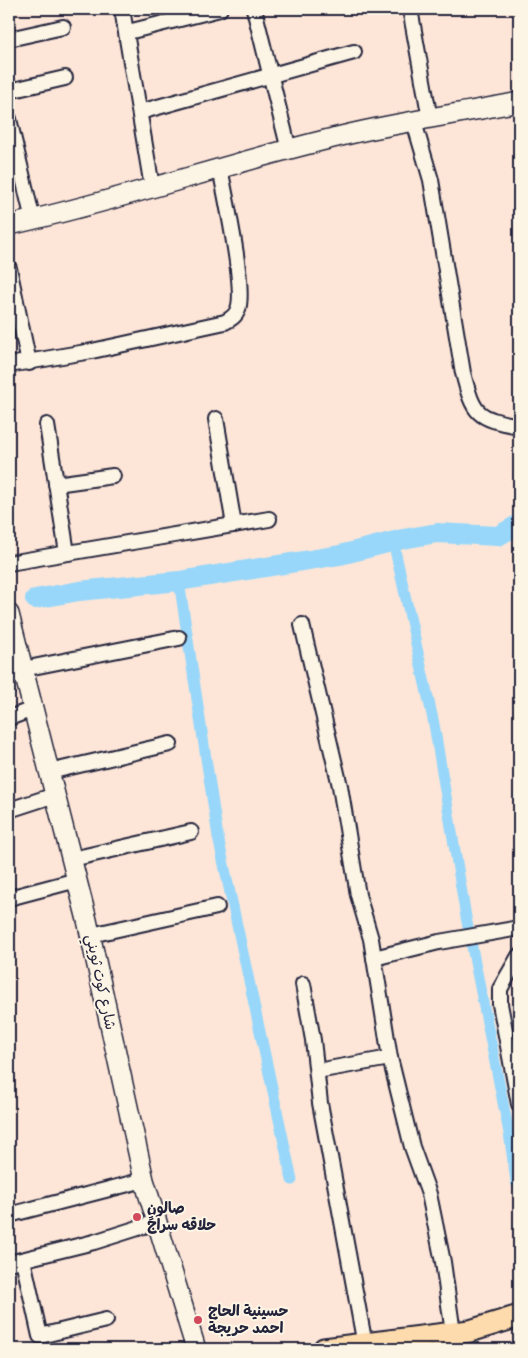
<svg xmlns="http://www.w3.org/2000/svg" width="528" height="1358" viewBox="0 0 528 1358" font-family="'Gochi Hand','Playpen Sans Arabic',sans-serif">
	<style>
		.lines { fill: none; stroke-linecap: round; stroke-linejoin: round }
		.canal { stroke: #98d7fa; stroke-width: 11 }
		.river { stroke: #98d7fa; stroke-width: 20 }
		.street-casing { stroke: #22223b; stroke-width: 18 }
		.secondary-casing { stroke: #22223b; stroke-width: 22 }
		.primary-casing { stroke: #22223b; stroke-width: 25 }
		.street { stroke: #fcf5e5; stroke-width: 14 }
		.secondary { stroke: #fcf5e5; stroke-width: 19 }
		.primary { stroke: #fedbac; stroke-width: 21 }
		.poi-dot { fill: #d1495b; stroke: #fcf5e5; stroke-width: 2 }
		.labels { text-anchor: middle; stroke-width: 4; stroke-linejoin: round; paint-order: stroke }
		.street-label { font-size: 15px; fill: #22223b; stroke: #fcf5e5 }
		.poi-label { font-size: 15px; font-weight: bold; fill: #22223b; stroke: #fcf5e5; text-anchor: start }
	</style>
	<rect width="100%" height="100%" fill="#fde6d8"/>
	<filter id="ink" filterUnits="userSpaceOnUse"><feTurbulence type="fractalNoise" baseFrequency=".02" numOctaves="2"/><feDisplacementMap in="SourceGraphic" scale="10" xChannelSelector="R" yChannelSelector="G"/><feConvolveMatrix kernelMatrix="1 2 1 2 8 2 1 2 1" color-interpolation-filters="sRGB"/></filter>
	<g filter="url(#ink)">
		<g class="lines">
			<g class="canal">
				<polyline points="393,541 434,724 466,917 509,1133 516,1182"/>
				<polyline points="179,581 218,837 292,1180"/>
			</g>
			<polyline class="river" points="35,599 79,591 179,581 340,555 403,539 437,533 498,536 519,524"/>
			<defs>
				<g id="street">
					<polyline points="122,9 152,187"/>
					<polyline points="254,9 289,150"/>
					<polyline points="410,9 430,119"/>
					<polyline points="128,32 220,9"/>
					<polyline points="9,39 63,27"/>
					<polyline points="9,91 65,78"/>
					<polyline points="140,112 354,52"/>
					<polyline points="9,119 33,220"/>
					<path d="M414,122L431,180L463,373C474,415 476,418 519,426"/>
					<polyline points="9,268 29,363"/>
					<path d="M9,365L92,351L225,322C231,319 236,316 238,309C246,289 225,194 220,168"/>
					<polyline points="216,419 234,525"/>
					<polyline points="47,425 67,553"/>
					<polyline points="56,484 113,476"/>
					<polyline points="9,563 269,519"/>
					<polyline points="302,625 340,786 358,895 371,939 390,1058 412,1147 429,1194 443,1262 453,1333"/>
					<polyline points="23,669 179,638"/>
					<polyline points="9,677 24,673"/>
					<polyline points="9,718 33,709"/>
					<polyline points="49,772 170,744"/>
					<polyline points="9,810 55,795"/>
					<polyline points="72,859 191,832"/>
					<polyline points="9,898 77,880"/>
					<polyline points="91,935 217,907"/>
					<polyline points="519,956 500,989 500,1004 519,1104"/>
					<polyline points="374,958 439,942 519,928"/>
					<polyline points="303,984 313,1040 320,1103 365,1345"/>
					<polyline points="317,1071 390,1058"/>
					<polyline points="9,1215 144,1180"/>
					<polyline points="23,1260 40,1336 106,1320"/>
					<polyline points="9,1263 94,1242 157,1222"/>
				</g>
				<g id="secondary">
					<path d="M9,225C128,199 244,157 363,131C415,120 467,112 519,102"/>
					<polyline points="9,614 87,920 144,1180 196,1349"/>
				</g>
				<polyline id="primary" points="324,1349 470,1331 519,1316"/>
			</defs>
			<use href="#street" class="street-casing"/>
			<use href="#secondary" class="secondary-casing"/>
			<use href="#primary" class="primary-casing"/>
			<use href="#street" class="street"/>
			<use href="#secondary" class="secondary"/>
			<use href="#primary" class="primary"/>
		</g>
	</g>
	<g class="poi-dot">
		<circle cx="137" cy="1217" r="5"/>
		<circle cx="198" cy="1320" r="5"/>
	</g>
	<g class="labels">
		<g class="street-label">
			<text transform="translate(101 982) rotate(78)" y="5">شارع كوت ثويني</text>
		</g>
		<g class="poi-label">
			<text x="147" y="1213">صالون<tspan x="147" dy="17">حلاقه سراجً</tspan></text>
			<text x="208" y="1316">حسينية الحاج<tspan x="208" dy="17">احمد حريجة</tspan></text>
		</g>
	</g>
	<rect width="528" height="1358" fill="none" stroke="#fcf5e5" stroke-width="30"/>
	<rect x="15" y="15" width="498" height="1328" fill="none" stroke="#22223b" stroke-width="2" filter="url(#ink)"/>
</svg>
